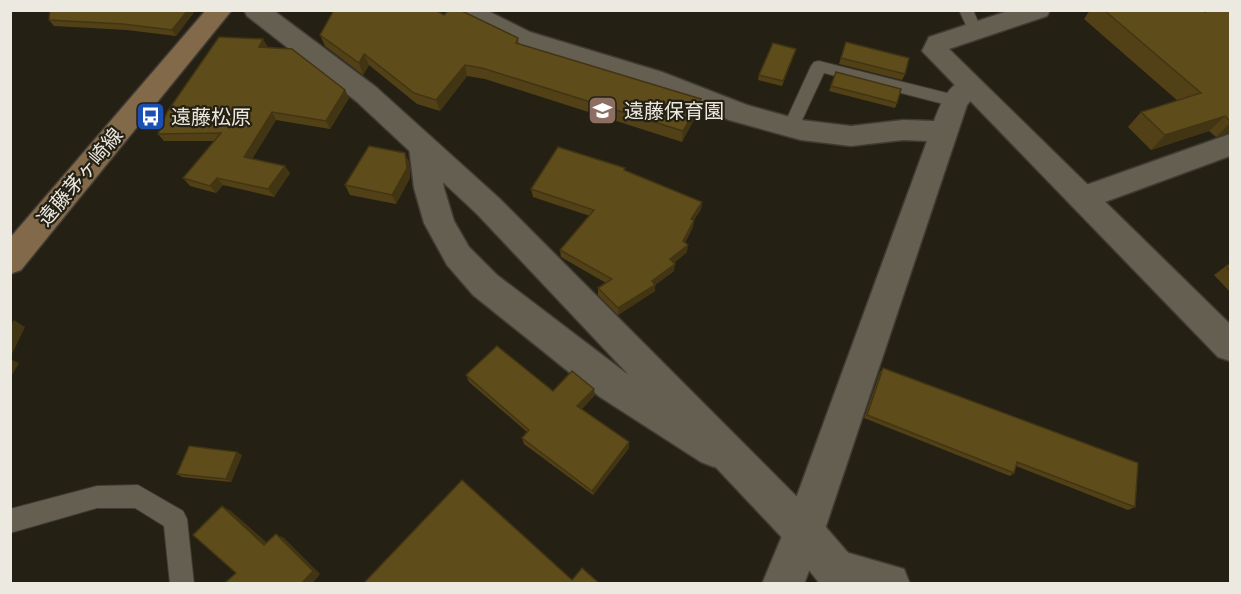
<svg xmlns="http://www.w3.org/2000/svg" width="1241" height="594" viewBox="0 0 1241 594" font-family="'Sofia Sans Condensed','Noto Sans JP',sans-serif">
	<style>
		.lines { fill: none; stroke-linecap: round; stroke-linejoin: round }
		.service-casing { stroke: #3f3a33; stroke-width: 2 }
		.minor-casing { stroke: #3f3a33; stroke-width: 3 }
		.tertiary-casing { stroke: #3f3a33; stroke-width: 3 }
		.secondary-casing { stroke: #3f3a33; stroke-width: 3 }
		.service { fill: #655f52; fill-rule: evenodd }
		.minor { fill: #655f52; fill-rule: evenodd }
		.tertiary { fill: #655f52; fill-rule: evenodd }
		.secondary { fill: #81694a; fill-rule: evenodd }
		.wall { fill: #524117 }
		.shaded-wall { fill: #423513 }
		.building { fill: #5f4c1b; stroke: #423513; stroke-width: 1.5 }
		.labels { text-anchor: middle; stroke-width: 4.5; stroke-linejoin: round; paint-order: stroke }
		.poi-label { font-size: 20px; fill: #ece9e1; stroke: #252014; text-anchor: start }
		.street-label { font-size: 20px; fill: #ece9e1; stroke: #252014 }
	</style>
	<rect width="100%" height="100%" fill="#252014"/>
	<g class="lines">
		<defs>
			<g id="service">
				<polygon points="959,10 973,10 982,31 980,34 970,34"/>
				<polygon points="819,61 955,95 961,97 963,101 961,105 955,107 824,73 797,131 785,131 783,127 811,66 814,62"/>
				<polygon points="138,485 183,511 187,519 194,584 170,584 164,526 135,508 97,508 10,533 10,509 97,486"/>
			</g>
			<g id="minor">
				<path d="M453,10H486L530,32L662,72L747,105L801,120L851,126L903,120L934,121C942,100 953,73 979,80L983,87L967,105L824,532L804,584H762L784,531L927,141L903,140L851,146L801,140L729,120L644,84L512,44L456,16Z"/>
				<polygon points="1230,134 1230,156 1083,210 1072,206 1068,198 1072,190"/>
				<polygon points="423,136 433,139 437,147 444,188 454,221 469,247 497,275 626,373 727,436 733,449 727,462 714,467 701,462 600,397 473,295 447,265 424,223 414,188 409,147 413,139"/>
				<polygon points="835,549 904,569 910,584 821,583 815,569 821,555"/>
			</g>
			<g id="tertiary">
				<polygon points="244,10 273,10 376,87 499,198 818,518 862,569 868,584 820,584 790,546 477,214 356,101 247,16"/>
				<polygon points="1011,10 1050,10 1047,16 949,49 1230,324 1230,361 1218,357 922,51 929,37"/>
			</g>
			<polygon id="secondary" points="206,10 232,10 21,270 10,274 10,238"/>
		</defs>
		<use href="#service" class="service-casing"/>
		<use href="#minor" class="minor-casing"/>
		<use href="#tertiary" class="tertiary-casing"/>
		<use href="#secondary" class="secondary-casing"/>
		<use href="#service" class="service"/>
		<use href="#minor" class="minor"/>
		<use href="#tertiary" class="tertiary"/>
		<use href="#secondary" class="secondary"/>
	</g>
	<g class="wall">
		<polygon points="50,10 195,10 195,11 176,36 127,30 54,26 49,20"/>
		<polygon points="1090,10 1202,10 1205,12 1230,10 1230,132 1216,137 1209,131 1151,150 1128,127 1141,112 1178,101 1084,19"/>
		<polygon points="444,15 518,38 519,44 701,99 699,110 682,142 485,79 467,76 440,111 417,104 369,65 363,75 325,46 320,35"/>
		<polygon points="846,42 905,74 902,80 839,64"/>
		<polygon points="268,47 345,90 349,98 330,129 276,120 252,159 290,173 274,197 223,185 216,193 190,186 183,178 215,141 164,141 158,134"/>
		<polygon points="796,49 782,86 758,80 759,75"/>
		<polygon points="836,72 897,103 895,108 829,91"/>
		<polygon points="409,162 410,178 396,204 350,195 345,185"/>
		<polygon points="625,168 625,170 702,202 701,209 694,220 693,227 685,243 687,252 674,263 674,271 655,285 655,291 618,315 598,295 598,288 606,283 561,257 560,250 590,216 533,197 531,189"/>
		<polygon points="1230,264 1230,292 1214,275 1226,266"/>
		<polygon points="883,368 1135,507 1128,510 1016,466 1014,473 1010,476 864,418 880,372"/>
		<polygon points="466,375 553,391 595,395 582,409 629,442 629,448 593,495 524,444 522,438 527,432 469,382"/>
		<polygon points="242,455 231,482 182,477 177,474"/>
	</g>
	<g class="shaded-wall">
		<polygon points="188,10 195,11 176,36 172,30"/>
		<polygon points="263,39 268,47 259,47"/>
		<polygon points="364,54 369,65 363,75 359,63"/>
		<polygon points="465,65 467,76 440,111 436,100"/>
		<polygon points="345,90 349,98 330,129 326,121"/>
		<polygon points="701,99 699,110 682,142 683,131"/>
		<polygon points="272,112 276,120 249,164 244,157"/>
		<polygon points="1225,116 1209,131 1151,150 1165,135"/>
		<polygon points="1230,123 1230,132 1216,137"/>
		<polygon points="405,153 409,162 410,178 396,204 392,195"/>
		<polygon points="285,166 290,173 274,197 268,189"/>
		<polygon points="217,178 223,185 216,193 210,186"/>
		<polygon points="702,202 701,209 694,220 693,227 682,248 683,241 691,219"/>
		<polygon points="688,245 687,252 669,266 670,259"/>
		<polygon points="675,264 674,271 655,285 655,291 618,315 618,308 652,281"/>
		<polygon points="14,320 25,327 10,358 10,326"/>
		<polygon points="10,359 19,363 10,378"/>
		<polygon points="594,389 595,395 578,413 577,406"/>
		<polygon points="629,442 629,448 593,495 592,491"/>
		<polygon points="237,452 242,455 231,482 226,479"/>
		<polygon points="222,506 231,511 273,548 264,545"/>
		<polygon points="276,534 284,538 320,574 312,584 301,584"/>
	</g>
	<g class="building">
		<polygon points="50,10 188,10 172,30 123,24 49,20"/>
		<polygon points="334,10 435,10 444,15 449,10 460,10 518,38 516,43 701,99 683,131 482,68 465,65 436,100 414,93 364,54 359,63 320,35"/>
		<polygon points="1104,10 1202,10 1205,12 1211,10 1230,10 1230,121 1225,116 1165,135 1141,112 1201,93"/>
		<polygon points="219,37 263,39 259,47 292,49 345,90 326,121 272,112 244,157 285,166 268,189 217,178 210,186 183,178 221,133 158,134 167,112"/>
		<polygon points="846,42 909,58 905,74 841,58"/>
		<polygon points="773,43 796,49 783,81 759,75"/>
		<polygon points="836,72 901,89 897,103 831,86"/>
		<polygon points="369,146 405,153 407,168 392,195 345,185"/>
		<polygon points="558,147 625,168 624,170 702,202 691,219 694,220 683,241 688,245 670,259 675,264 652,281 655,285 618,308 598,288 612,279 560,250 594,210 531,189"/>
		<polygon points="1230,264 1230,271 1226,266"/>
		<polygon points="497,346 553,391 572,371 594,389 577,406 629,442 592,491 522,438 529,430 466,375"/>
		<polygon points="883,368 1138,463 1135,507 1017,462 1014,473 867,415"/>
		<polygon points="189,446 237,452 226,479 177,474"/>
		<polygon points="462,480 572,580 582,568 600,584 363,584"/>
		<polygon points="222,506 264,545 276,534 313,571 301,584 227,584 226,582 236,573 193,535"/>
	</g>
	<defs>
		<symbol id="school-square" viewBox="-11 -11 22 22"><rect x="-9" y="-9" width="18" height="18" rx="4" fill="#8d6e63" stroke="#252014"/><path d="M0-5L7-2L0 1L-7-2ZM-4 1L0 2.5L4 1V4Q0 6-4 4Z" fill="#fff"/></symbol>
		<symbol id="bus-square" viewBox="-11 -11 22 22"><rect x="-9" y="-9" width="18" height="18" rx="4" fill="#1a4fb4" stroke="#252014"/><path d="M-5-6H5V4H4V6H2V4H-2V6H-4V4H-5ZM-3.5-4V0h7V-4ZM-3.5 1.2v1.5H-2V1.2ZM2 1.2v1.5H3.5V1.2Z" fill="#fff"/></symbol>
	</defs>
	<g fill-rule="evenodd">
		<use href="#school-square" x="586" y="94" width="33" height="33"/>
		<use href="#bus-square" x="134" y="100" width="33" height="33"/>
	</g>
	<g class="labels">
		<g class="poi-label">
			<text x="624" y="118">遠藤保育園</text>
			<text x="171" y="124">遠藤松原</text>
		</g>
		<g class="street-label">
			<text transform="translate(80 177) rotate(-50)" y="7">遠藤茅ヶ崎線</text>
		</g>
	</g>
	<rect width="1241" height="594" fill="none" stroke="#ece9e1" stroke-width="24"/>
</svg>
